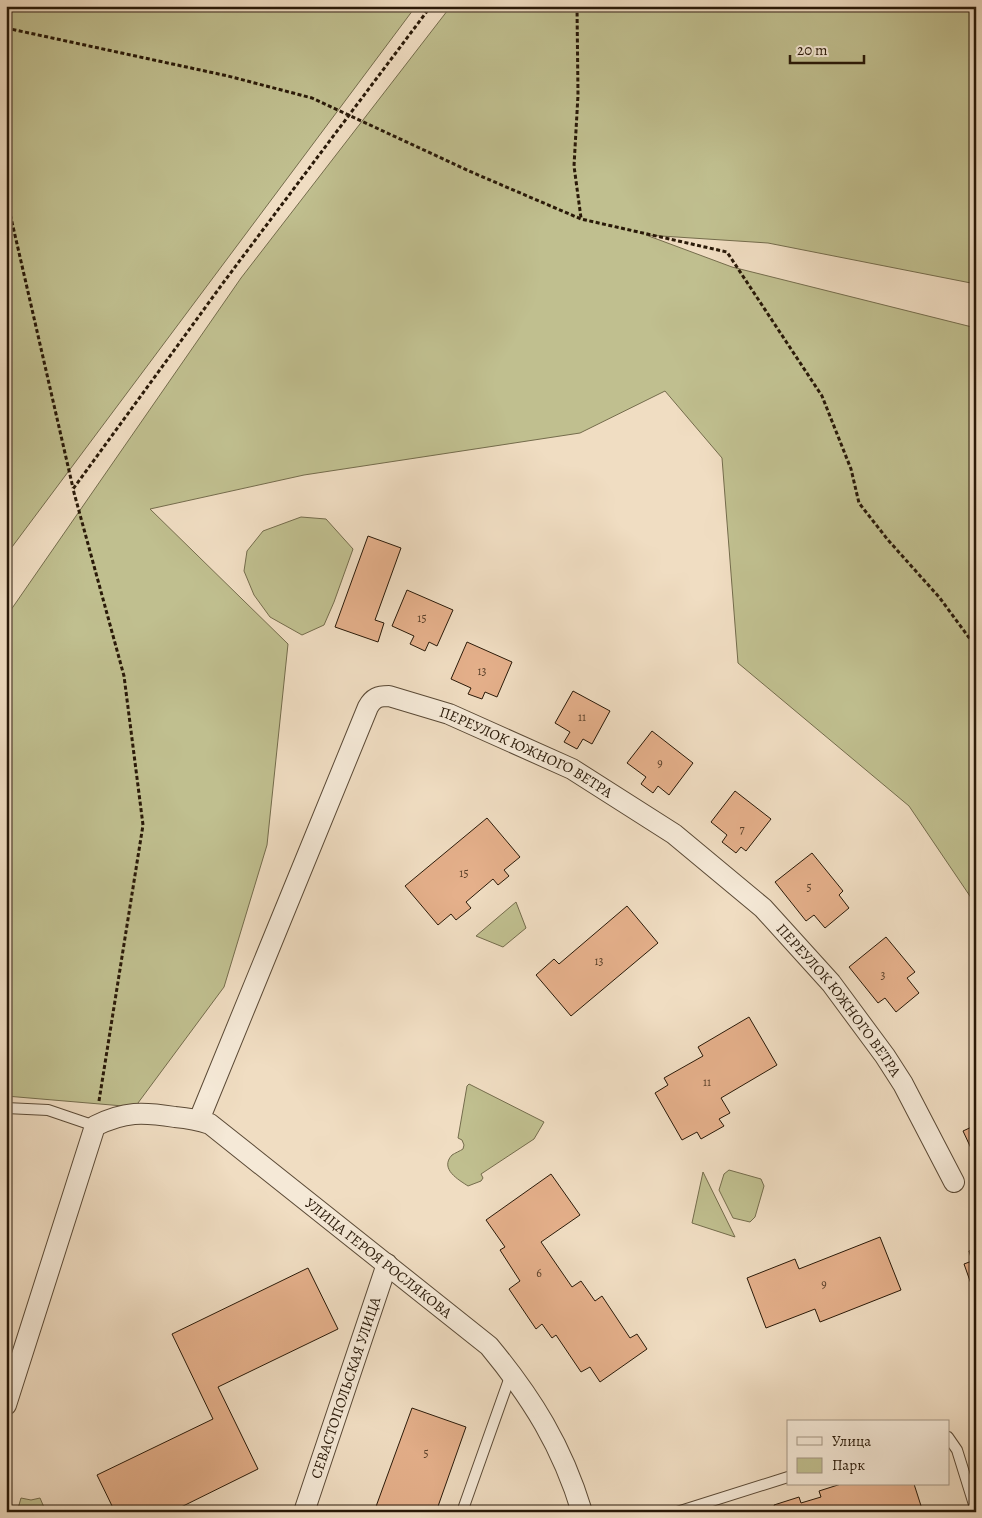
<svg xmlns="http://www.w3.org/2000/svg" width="982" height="1518" viewBox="0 0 982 1518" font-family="Alegreya,serif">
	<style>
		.green { fill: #c0bf8f; stroke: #746c4c }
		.building { fill: #e5b08b; stroke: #291908 }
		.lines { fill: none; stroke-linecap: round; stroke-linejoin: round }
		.service-casing { stroke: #5b4a36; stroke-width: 12 }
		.minor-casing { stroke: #5b4a36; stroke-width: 22 }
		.path { stroke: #291908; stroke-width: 3; stroke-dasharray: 4 2.5; stroke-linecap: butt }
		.service { stroke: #f5e9d7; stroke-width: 10 }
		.minor { stroke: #f5e9d7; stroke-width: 20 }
		.labels { text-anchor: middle; stroke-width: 4; stroke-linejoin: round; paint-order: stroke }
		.number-label { font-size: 12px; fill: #583f29 }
		.street-label { font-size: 15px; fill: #291908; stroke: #f5e9d7 }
	</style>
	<rect width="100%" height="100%" fill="#f0ddc2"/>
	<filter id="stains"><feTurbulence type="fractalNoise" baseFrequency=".004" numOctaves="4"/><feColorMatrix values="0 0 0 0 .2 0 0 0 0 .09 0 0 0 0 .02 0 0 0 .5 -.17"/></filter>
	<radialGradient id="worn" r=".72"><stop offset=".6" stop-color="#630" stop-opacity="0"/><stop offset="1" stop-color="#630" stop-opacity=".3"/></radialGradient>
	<g class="green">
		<polygon points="6,6 416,6 6,555"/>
		<polygon points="451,6 976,6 976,284 768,243 646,235 732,267 976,328 976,905 909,806 738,663 722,458 665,391 580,433 304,475 150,509 288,644 267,845 224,987 135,1107 6,1096 6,617 241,278"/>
		<polygon points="301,517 326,519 353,549 334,602 324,625 302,635 270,617 254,595 244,571 247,551 263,531"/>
		<polygon points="516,902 526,928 503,947 476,936"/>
		<path d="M469,1084L544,1122L534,1139L481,1174L483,1178L481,1181L468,1186C459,1180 439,1169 452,1155C455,1153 460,1151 463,1149L464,1145L462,1140L458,1138L467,1086Z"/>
		<polygon points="729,1170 761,1179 764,1186 755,1217 750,1222 733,1218 719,1190 724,1174"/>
		<polygon points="703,1172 735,1237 692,1223"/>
		<polygon points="21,1498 31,1500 40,1498 46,1512 17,1512"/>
	</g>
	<g class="building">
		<polygon points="368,536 401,548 375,620 384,623 378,642 335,627"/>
		<polygon points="407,590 453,610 437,646 429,642 425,651 410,644 414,636 392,626"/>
		<polygon points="467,642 512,662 497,697 485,692 482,699 468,694 471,688 451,679"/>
		<polygon points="573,691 610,711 592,744 583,739 577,749 564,742 570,732 555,723"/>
		<polygon points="652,731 693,763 669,795 658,786 653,793 641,784 646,777 627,763"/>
		<polygon points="735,791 771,819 746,851 741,847 736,853 722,842 727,835 711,822"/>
		<polygon points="487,818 520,857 504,870 509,876 498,885 493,879 466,902 471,908 456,920 451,914 438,925 405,886"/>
		<polygon points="812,853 843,891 839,895 849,908 825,928 814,915 806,921 775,882"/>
		<polygon points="627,906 658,943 571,1016 536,975 554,959 559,964"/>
		<polygon points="886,937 915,972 907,978 919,993 896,1012 885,998 878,1003 849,967"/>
		<polygon points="749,1017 777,1065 721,1098 730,1113 719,1119 724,1126 701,1139 697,1132 682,1140 655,1093 668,1085 664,1078 703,1056 698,1047"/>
		<polygon points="976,1125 976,1159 963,1131"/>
		<polygon points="551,1174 580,1215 541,1242 572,1287 581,1281 595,1301 602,1296 630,1338 637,1334 647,1349 600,1382 590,1367 581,1372 556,1335 552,1338 542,1324 536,1329 509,1289 520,1281 500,1250 505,1247 486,1220"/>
		<polygon points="880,1237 901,1290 820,1322 815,1309 766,1328 747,1278 795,1259 799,1269"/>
		<polygon points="976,1248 976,1295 975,1295 964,1264 972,1261 969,1251"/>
		<polygon points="308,1268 338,1329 218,1387 258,1469 171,1512 115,1512 97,1475 213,1419 172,1334"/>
		<polygon points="412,1408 466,1427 436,1512 374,1512"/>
		<polygon points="841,1484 914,1484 923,1512 776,1512 774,1505 799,1497 801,1503 821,1497 819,1491"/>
	</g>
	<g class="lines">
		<defs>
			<g id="service">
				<polyline points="6,1108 48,1110 95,1126"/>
				<polyline points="948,1437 957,1450 976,1511"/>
				<polyline points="462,1512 511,1374"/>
				<polyline points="677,1512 788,1477"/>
			</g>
			<g id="minor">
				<path id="s1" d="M199,1120L368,707C373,698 378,696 389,696L449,714L572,769L674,834L763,908L831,983L885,1056L903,1084L954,1182"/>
				<path id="s2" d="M6,1405L95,1126C125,1111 143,1112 175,1117C187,1118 199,1120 210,1124L489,1346C532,1398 562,1446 582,1512"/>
				<path id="s3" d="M304,1512L387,1264"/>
			</g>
		</defs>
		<use href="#service" class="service-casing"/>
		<use href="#minor" class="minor-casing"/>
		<g class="path">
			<polyline points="577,6 578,95 574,166 581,218"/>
			<polyline points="6,28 228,76 312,98 469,171 581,219 727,252 822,396 851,469 859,503 888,540 939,597 976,647"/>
			<polyline points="6,196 73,488"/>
			<polyline points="99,1101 143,825 124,676 73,489 226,279 431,6"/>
		</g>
		<use href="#service" class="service"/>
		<use href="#minor" class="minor"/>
	</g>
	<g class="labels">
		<g class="number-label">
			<text x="422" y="622">15</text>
			<text x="482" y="675">13</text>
			<text x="582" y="721">11</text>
			<text x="660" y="767">9</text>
			<text x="742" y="833">7</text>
			<text x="464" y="877">15</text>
			<text x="809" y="891">5</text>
			<text x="599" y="965">13</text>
			<text x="883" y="979">3</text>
			<text x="707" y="1086">11</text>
			<text x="539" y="1277">6</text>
			<text x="824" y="1288">9</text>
			<text x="426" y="1457">5</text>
		</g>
		<g class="street-label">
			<text dy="5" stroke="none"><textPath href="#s1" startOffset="620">ПЕРЕУЛОК ЮЖНОГО ВЕТРА</textPath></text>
			<text dy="5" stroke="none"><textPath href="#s1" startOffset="1025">ПЕРЕУЛОК ЮЖНОГО ВЕТРА</textPath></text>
			<text dy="5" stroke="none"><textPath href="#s2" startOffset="626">УЛИЦА ГЕРОЯ РОСЛЯКОВА</textPath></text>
			<text dy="5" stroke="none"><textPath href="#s3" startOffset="131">СЕВАСТОПОЛЬСКАЯ УЛИЦА</textPath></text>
		</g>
	</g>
	<rect width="982" height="1518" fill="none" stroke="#f0ddc2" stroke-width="25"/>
	<rect x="8" y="8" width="967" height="1503" fill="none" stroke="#291908" stroke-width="2.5"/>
	<rect x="12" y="12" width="957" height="1493" fill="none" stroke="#291908"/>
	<rect x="787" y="1420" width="162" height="65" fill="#f5e9d7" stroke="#a39684"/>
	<rect x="797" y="1437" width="25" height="8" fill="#f5e9d7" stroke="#a39684"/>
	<text x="832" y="1446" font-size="15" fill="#291908">Улица</text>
	<rect x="797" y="1458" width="25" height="15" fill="#c0bf8f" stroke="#a39684"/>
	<text x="832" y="1470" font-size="15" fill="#291908">Парк</text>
	<path d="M790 55v8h74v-8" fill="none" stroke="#291908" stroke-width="2.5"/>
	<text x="797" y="55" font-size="15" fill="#291908" stroke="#f5e9d7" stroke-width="4" paint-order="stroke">20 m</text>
	<rect width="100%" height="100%" filter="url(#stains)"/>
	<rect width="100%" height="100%" fill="url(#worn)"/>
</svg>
